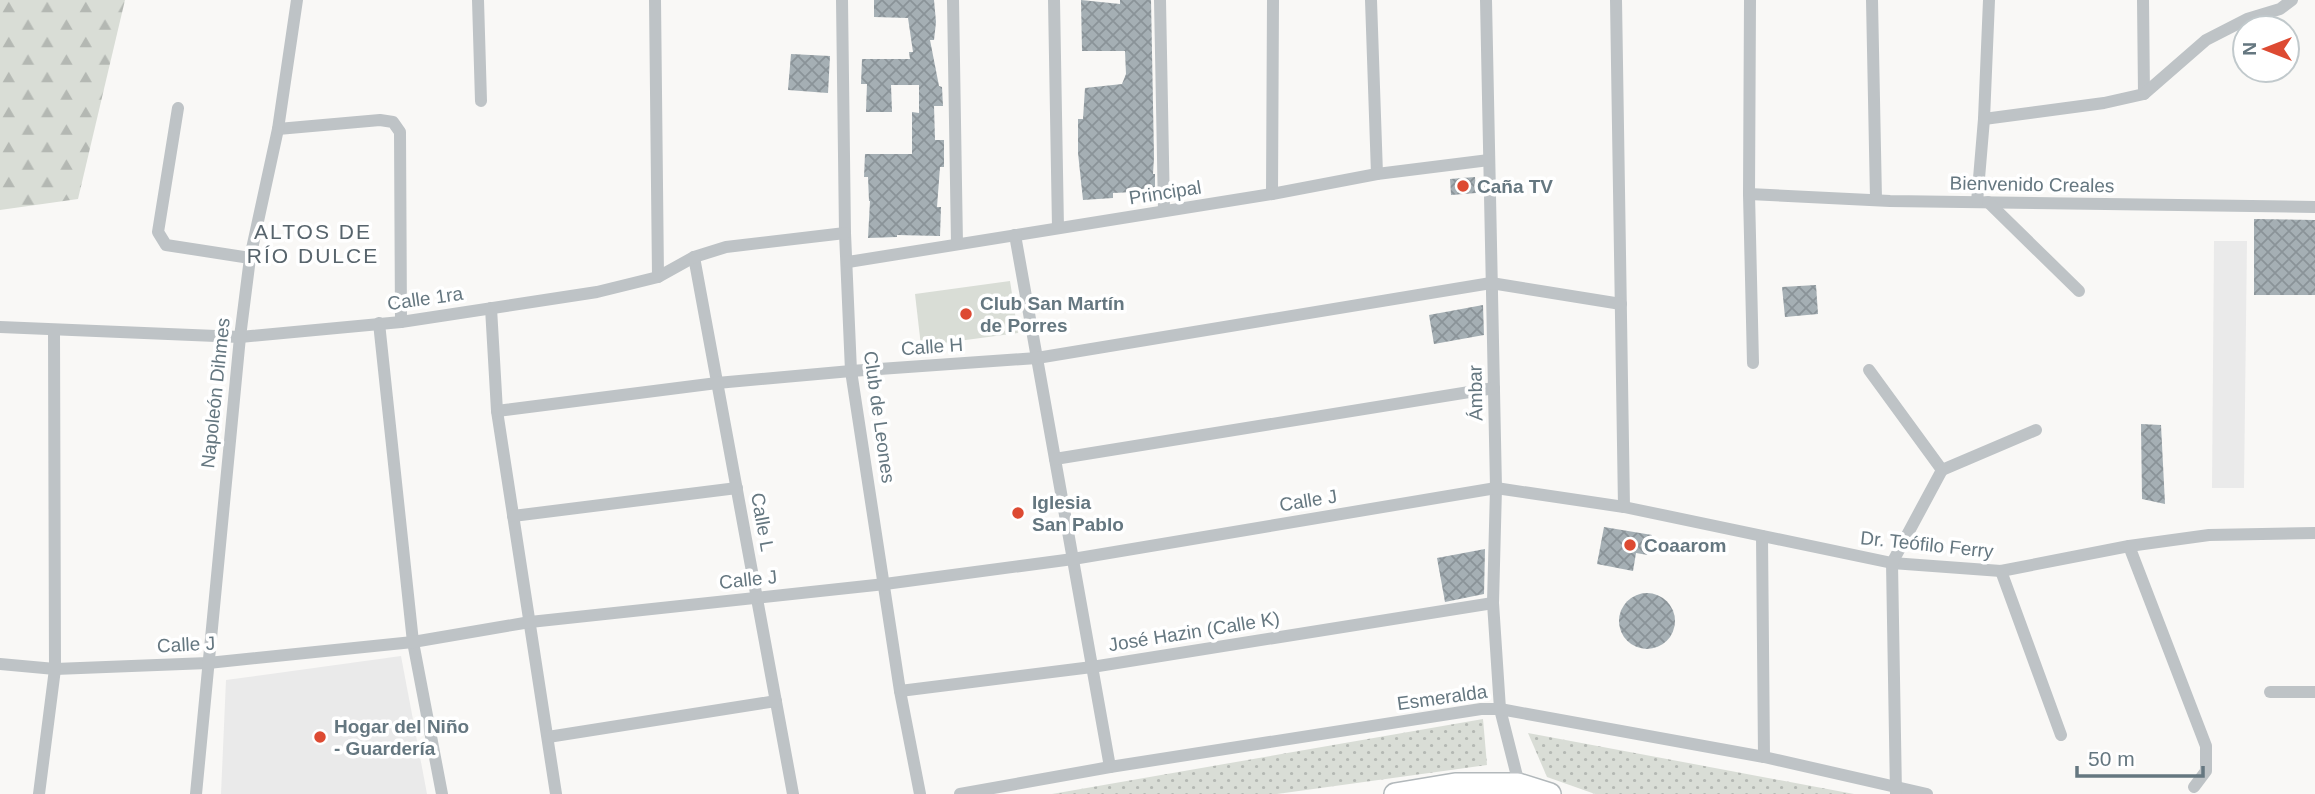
<svg xmlns="http://www.w3.org/2000/svg" width="2315" height="794" viewBox="0 0 2315 794" font-family="Arial,sans-serif">
	<style>
		.built { fill: #eaeaea }
		.green { fill: url(#green-dots) }
		.forest { fill: url(#forest-firs) }
		.pitch { fill: #d9ddd6 }
		.building { fill: url(#building-cross-hatch) }
		.lines { fill: none; stroke-linecap: round; stroke-linejoin: round }
		.primary-casing { stroke: #b2b8bb; stroke-width: 24 }
		.street { stroke: #bec3c6; stroke-width: 12 }
		.primary { stroke: #fff; stroke-width: 21 }
		.poi-dot { fill: #dd4a32; stroke: #fff; stroke-width: 2.5 }
		.labels { text-anchor: middle; stroke-width: 7; stroke-linejoin: round; paint-order: stroke }
		.street-label { font-size: 19px; fill: #657780; stroke: #fff }
		.poi-label { font-size: 19px; font-weight: bold; fill: #657780; stroke: #fff; text-anchor: start }
		.neighbourhood-label { font-size: 21px; letter-spacing: 2px; fill: #57646c; stroke: #fff }
	</style>
	<defs>
		<pattern id="green-dots" width="8" height="8" patternUnits="userSpaceOnUse" patternTransform="scale(1.75)"><rect width="8" height="8" fill="#d9ddd6"/><path d="M2 2h.1M6 6h.1" fill="none" stroke="#b4b8b3" stroke-width="1.8" stroke-linecap="round"/></pattern>
		<pattern id="forest-firs" width="22" height="20" patternUnits="userSpaceOnUse" patternTransform="scale(1.75)"><rect width="22" height="20" fill="#d9ddd6"/><path d="M5 1l3.5 6h-7zM16 11l3.5 6h-7z" fill="#b4b8b3"/></pattern>
		<pattern id="building-cross-hatch" width="8" height="8" patternUnits="userSpaceOnUse" patternTransform="scale(1.75)"><rect width="8" height="8" fill="#a5afb4"/><path d="M0 0l8 8M0 8l8-8" fill="none" stroke="#8a9398"/></pattern>
	</defs>
	<rect width="100%" height="100%" fill="#f9f8f6"/>
	<g class="built">
		<polygon points="2214,241 2247,241 2244,488 2212,488"/>
		<polygon points="401,656 427,794 221,794 226,680"/>
	</g>
	<g class="green">
		<polygon points="1483,719 1487,765 1277,794 1052,794"/>
		<polygon points="1528,733 1854,794 1595,794 1547,777"/>
	</g>
	<polygon class="forest" points="0,0 125,0 78,199 0,210"/>
	<polygon class="pitch" points="1010,281 1018,333 921,346 915,294"/>
	<g class="building">
		<polygon points="874,0 934,0 936,22 934,40 930,40 939,86 942,87 943,106 934,106 935,140 944,140 944,167 940,167 937,207 941,207 940,236 897,235 897,237 868,238 870,201 869,201 868,177 864,177 865,154 912,154 912,112 919,113 919,85 891,85 892,112 866,112 867,84 861,84 862,59 910,59 909,52 913,52 908,18 874,17"/>
		<polygon points="1081,0 1120,4 1120,0 1151,0 1154,157 1153,174 1155,174 1155,191 1113,193 1113,198 1083,200 1078,153 1078,119 1083,119 1085,88 1122,84 1126,74 1125,51 1082,51"/>
		<polygon points="791,54 830,56 828,93 788,90"/>
		<polygon points="1475,177 1476,193 1451,195 1450,179"/>
		<polygon points="2254,219 2315,220 2315,295 2254,295"/>
		<polygon points="1816,285 1818,314 1785,317 1782,287"/>
		<polygon points="1483,305 1484,335 1434,344 1429,315"/>
		<polygon points="2141,424 2161,425 2165,504 2142,499"/>
		<polygon points="1604,527 1652,535 1648,555 1636,553 1633,571 1597,564"/>
		<polygon points="1485,549 1484,594 1445,602 1437,558"/>
		<circle cx="1647" cy="621" r="28"/>
	</g>
	<g class="lines">
		<defs>
			<polyline id="primary" points="1395,794 1455,784 1518,784 1550,794"/>
		</defs>
		<use href="#primary" class="primary-casing"/>
		<g class="street">
			<polyline points="478,0 481,101"/>
			<polyline points="655,0 658,277"/>
			<polyline points="842,0 845,233 851,371 900,691 920,794"/>
			<polyline points="953,0 957,244"/>
			<polyline points="1054,0 1058,228"/>
			<polyline points="1160,0 1164,211"/>
			<polyline points="1371,0 1377,174"/>
			<polyline points="1486,0 1496,488 1493,603 1500,709 1520,788"/>
			<polyline points="1616,0 1624,507"/>
			<polyline points="1750,0 1749,194 1753,363"/>
			<polyline points="1872,0 1876,199"/>
			<polyline points="2143,0 2144,94"/>
			<polyline points="178,108 158,232 166,245 250,258"/>
			<polyline points="1984,119 2104,103 2144,94 2206,40 2247,19 2280,9 2292,0"/>
			<polyline points="278,129 380,120 393,122 400,132 401,322"/>
			<polyline points="1272,194 1273,0"/>
			<polyline points="1749,194 1890,201 2315,207"/>
			<polyline points="1977,202 1984,119 1989,0"/>
			<polyline points="1988,202 2079,291"/>
			<polyline points="1015,235 1110,767"/>
			<polyline points="694,257 793,794"/>
			<polyline points="848,262 1272,194 1377,174 1489,160"/>
			<polyline points="491,308 497,411 556,794"/>
			<polyline points="379,323 413,642 442,794"/>
			<polyline points="0,327 240,337 401,322 597,292 658,277 694,257 726,247 845,233"/>
			<polyline points="1869,370 1942,470"/>
			<polyline points="497,411 717,383 851,371 1037,358 1491,283 1621,304"/>
			<polyline points="1055,459 1494,388"/>
			<polyline points="1942,470 2036,430"/>
			<polyline points="513,516 737,488"/>
			<polyline points="1762,536 1764,757"/>
			<polyline points="2129,546 2206,746 2206,771 2194,787"/>
			<polyline points="2001,571 2061,735"/>
			<polyline points="0,664 55,669 208,663 413,642 530,622 885,584 1073,559 1496,488 1624,507 1892,563 2001,571 2129,546 2209,535 2315,533"/>
			<polyline points="900,691 1092,667 1493,603"/>
			<polyline points="2270,692 2315,692"/>
			<polyline points="548,737 776,701"/>
			<polyline points="39,794 55,669 54,330"/>
			<polyline points="196,794 240,337 250,258 278,129 297,0"/>
			<polyline points="960,794 1110,767 1481,709 1500,709 1764,757 1927,794"/>
			<polyline points="1896,794 1892,563 1942,470"/>
		</g>
		<use href="#primary" class="primary"/>
	</g>
	<g class="poi-dot">
		<circle cx="1463" cy="186" r="7"/>
		<circle cx="966" cy="314" r="7"/>
		<circle cx="1018" cy="513" r="7"/>
		<circle cx="1630" cy="545" r="7"/>
		<circle cx="320" cy="737" r="7"/>
	</g>
	<g class="labels">
		<g class="street-label">
			<text transform="translate(2032 184) rotate(1)" y="7">Bienvenido Creales</text>
			<text transform="translate(1165 192) rotate(-9)" y="7">Principal</text>
			<text transform="translate(425 298) rotate(-8)" y="7">Calle 1ra</text>
			<text transform="translate(932 346) rotate(-4)" y="7">Calle H</text>
			<text transform="translate(215 393) rotate(-84)" y="7">Napoleón Dihmes</text>
			<text transform="translate(1475 393) rotate(-91)" y="7">Ámbar</text>
			<text transform="translate(880 417) rotate(82)" y="7">Club de Leones</text>
			<text transform="translate(1308 500) rotate(-9)" y="7">Calle J</text>
			<text transform="translate(763 522) rotate(80)" y="7">Calle L</text>
			<text transform="translate(1927 544) rotate(6)" y="7">Dr. Teófilo Ferry</text>
			<text transform="translate(748 579) rotate(-6)" y="7">Calle J</text>
			<text transform="translate(1194 631) rotate(-9)" y="7">José Hazin (Calle K)</text>
			<text transform="translate(186 644) rotate(-3)" y="7">Calle J</text>
			<text transform="translate(1442 697) rotate(-8)" y="7">Esmeralda</text>
		</g>
		<g class="poi-label">
			<text x="1477" y="193">Caña TV</text>
			<text x="980" y="310">Club San Martín<tspan x="980" dy="22">de Porres</tspan></text>
			<text x="1032" y="509">Iglesia<tspan x="1032" dy="22">San Pablo</tspan></text>
			<text x="1644" y="552">Coaarom</text>
			<text x="334" y="733">Hogar del Niño<tspan x="334" dy="22">- Guardería</tspan></text>
		</g>
		<g class="neighbourhood-label">
			<text x="313" y="239">ALTOS DE<tspan x="313" dy="24">RÍO DULCE</tspan></text>
		</g>
	</g>
	<g transform="translate(2266 49) rotate(270)"><circle r="33" fill="#ffffff" stroke="#c1c9cc" stroke-width="2"/>
	<path d="M0-5L12 26L0 18L-12 26Z" fill="#dd4a32"/>
	<text y="-10" font-size="19" font-weight="bold" text-anchor="middle" fill="#657780">N</text>
	</g>
	<path d="M2077 766v10h126v-10" fill="none" stroke="#657780" stroke-width="3.5"/>
	<text x="2088" y="766" font-size="21" fill="#657780" stroke="#ffffff" stroke-width="5" paint-order="stroke">50 m</text>
</svg>
